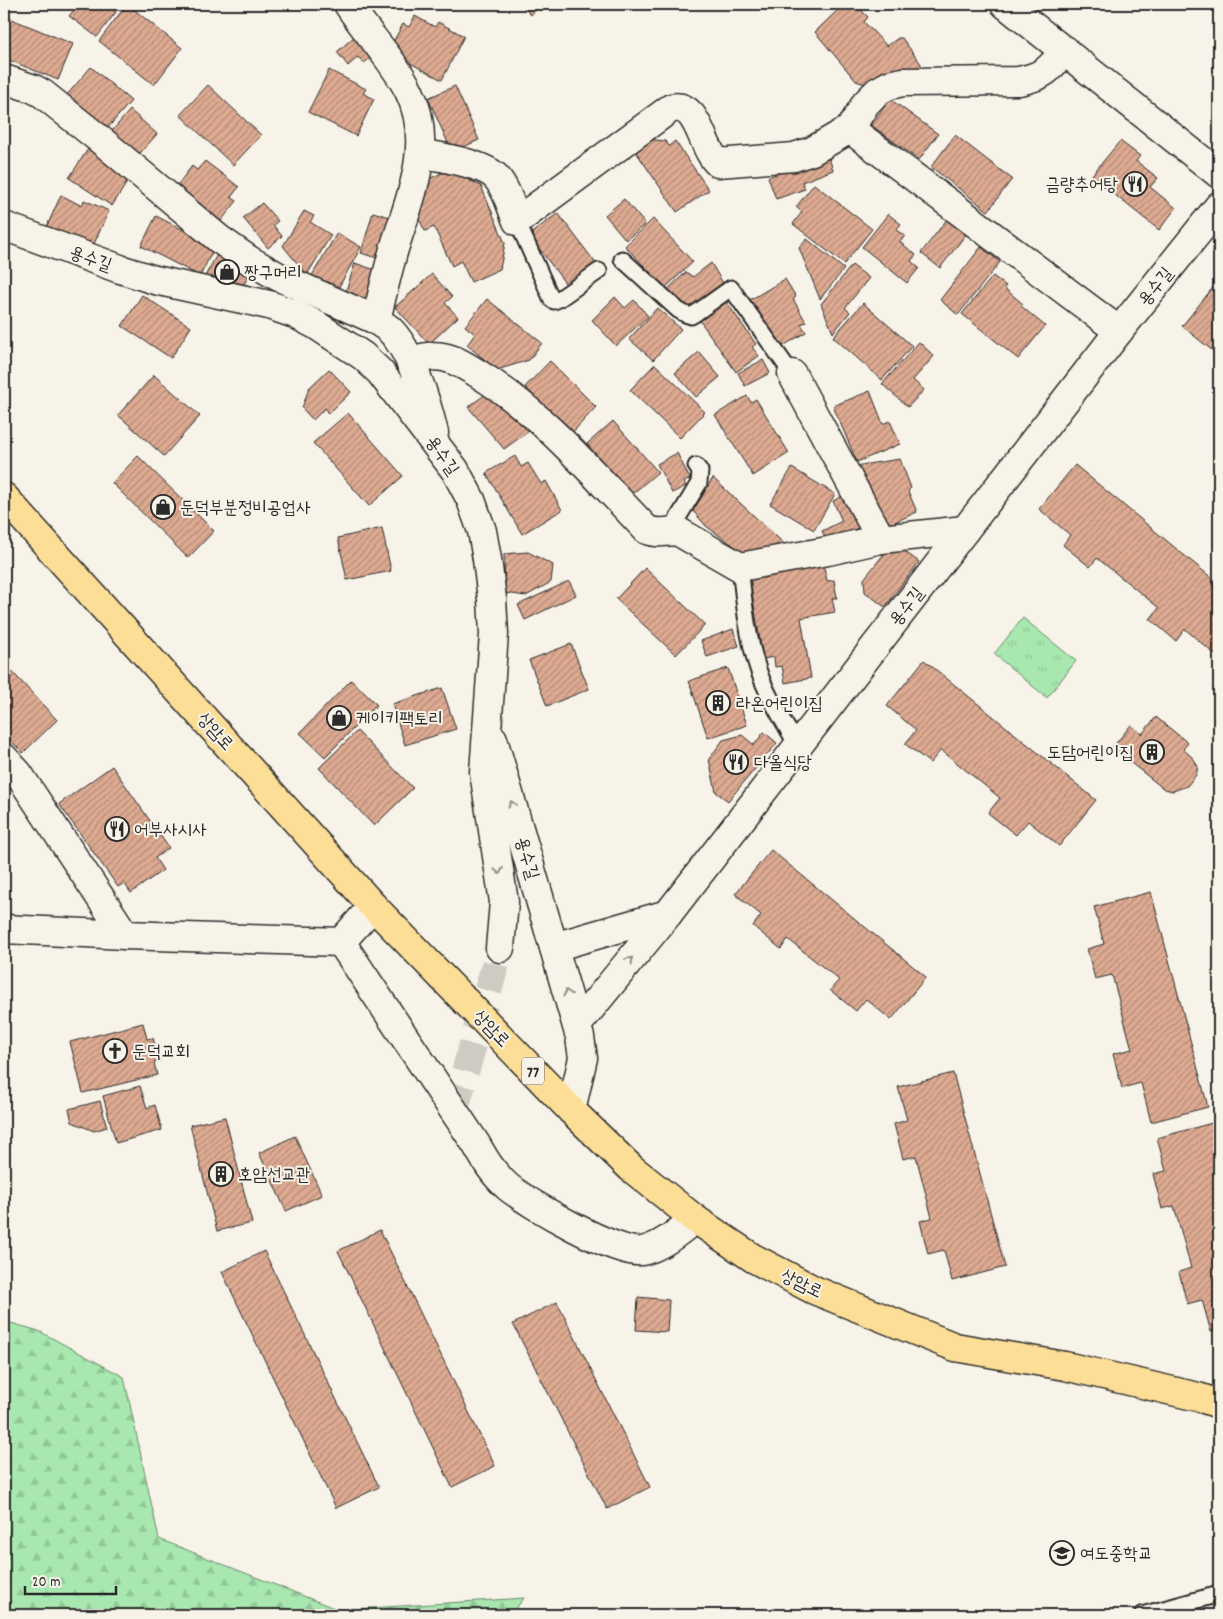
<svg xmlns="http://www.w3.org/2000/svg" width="1223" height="1619" viewBox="0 0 1223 1619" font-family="Dekko,'Poor Story',sans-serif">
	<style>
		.grass { fill: url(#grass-tufts); stroke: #6a896d }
		.forest { fill: url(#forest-firs); stroke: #6a896d }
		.building { fill: url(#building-hatch); stroke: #2b2b2b }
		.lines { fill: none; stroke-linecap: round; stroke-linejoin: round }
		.street-tunnel { stroke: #cecbc2; stroke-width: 28; stroke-dasharray: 28 14; stroke-linecap: butt }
		.lane-casing { stroke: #2b2b2b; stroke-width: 19 }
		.street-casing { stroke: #2b2b2b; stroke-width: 31 }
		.primary-casing { stroke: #2b2b2b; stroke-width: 31 }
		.lane { stroke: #f7f3e8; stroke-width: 15 }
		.street { stroke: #f7f3e8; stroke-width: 28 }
		.primary { stroke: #fdde96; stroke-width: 28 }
		.oneway { stroke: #918f8a }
		.labels { text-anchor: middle; stroke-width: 4; stroke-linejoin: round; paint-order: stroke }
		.shield { fill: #f7f3e8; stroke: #686764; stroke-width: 1 }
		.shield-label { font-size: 16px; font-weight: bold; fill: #2b2b2b }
		.poi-label { font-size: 18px; fill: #2b2b2b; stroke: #f7f3e8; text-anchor: start }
		.street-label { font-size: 18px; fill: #2b2b2b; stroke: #f7f3e8 }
	</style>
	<defs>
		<pattern id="grass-tufts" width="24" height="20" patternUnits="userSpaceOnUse" patternTransform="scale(1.25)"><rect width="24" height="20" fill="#a8e7af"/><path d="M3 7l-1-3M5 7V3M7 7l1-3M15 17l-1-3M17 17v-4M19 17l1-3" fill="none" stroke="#91c697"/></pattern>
		<pattern id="forest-firs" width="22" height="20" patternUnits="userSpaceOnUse" patternTransform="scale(1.25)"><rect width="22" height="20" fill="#a8e7af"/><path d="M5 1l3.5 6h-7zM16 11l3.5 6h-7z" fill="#91c697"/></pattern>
		<pattern id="building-hatch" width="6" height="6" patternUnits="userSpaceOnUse" patternTransform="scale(1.25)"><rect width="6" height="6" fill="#deaa92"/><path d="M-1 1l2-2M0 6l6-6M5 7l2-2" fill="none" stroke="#b48b77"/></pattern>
	</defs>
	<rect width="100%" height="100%" fill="#f7f3e8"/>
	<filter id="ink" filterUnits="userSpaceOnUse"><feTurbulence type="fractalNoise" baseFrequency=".02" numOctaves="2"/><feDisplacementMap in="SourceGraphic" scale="10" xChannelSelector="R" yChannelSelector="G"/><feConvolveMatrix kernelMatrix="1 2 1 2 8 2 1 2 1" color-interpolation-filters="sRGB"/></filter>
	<g filter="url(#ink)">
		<polygon class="grass" points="1023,618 1076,661 1047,698 994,654"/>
		<polygon class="forest" points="4,1321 39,1331 124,1377 159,1539 339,1610 524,1598 511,1615 4,1615"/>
		<g class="building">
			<polygon points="79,4 105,4 116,12 97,37 69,16"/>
			<polygon points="127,4 182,48 154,85 99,41"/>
			<polygon points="520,4 541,4 531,15"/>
			<polygon points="844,4 855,4 868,17 864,22 887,46 898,38 902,38 921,64 922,70 868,85 856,81 815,32"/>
			<polygon points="4,16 73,44 58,80 4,58"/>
			<polygon points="415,16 435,27 438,22 464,36 442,80 388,51 403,24 409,27"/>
			<polygon points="356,35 374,55 364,63 358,57 348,66 337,52"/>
			<polygon points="91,67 131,101 106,130 66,96"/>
			<polygon points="329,70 366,89 363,93 374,99 356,136 308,112"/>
			<polygon points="208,85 261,135 233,165 180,115"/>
			<polygon points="455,86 479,140 452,152 428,98"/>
			<polygon points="890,99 938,134 919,160 871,125"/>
			<polygon points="130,110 157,134 134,160 107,137"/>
			<polygon points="955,135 1012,179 988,211 931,167"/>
			<polygon points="647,139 665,141 669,146 675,141 709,190 677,212 634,149"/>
			<polygon points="1120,141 1140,156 1136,161 1158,178 1150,187 1176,208 1159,230 1091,176"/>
			<polygon points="88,149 131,176 112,206 69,178"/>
			<polygon points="828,155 833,170 802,182 805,189 776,199 768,177"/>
			<polygon points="205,161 239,187 231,197 237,201 216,227 172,192 192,166 197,170"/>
			<polygon points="448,170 481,186 505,243 500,269 471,282 461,261 452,266 434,227 425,231 415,211 427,180"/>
			<polygon points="814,184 872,229 844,264 793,224 802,212 796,207"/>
			<polygon points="61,195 82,206 84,200 109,211 92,248 47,226"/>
			<polygon points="624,199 645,224 626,240 605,215"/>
			<polygon points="262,203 278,221 273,225 282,236 268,248 243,218"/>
			<polygon points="304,211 314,216 310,222 331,235 307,275 283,246"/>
			<polygon points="373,212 396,219 383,260 361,253"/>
			<polygon points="558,213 597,265 568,287 529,235"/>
			<polygon points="888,214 901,224 896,230 905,236 900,242 916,255 911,261 919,268 907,283 862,247"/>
			<polygon points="156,216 215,246 200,276 141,246"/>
			<polygon points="948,218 967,233 940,268 921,253"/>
			<polygon points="653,219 693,262 665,288 625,246"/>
			<polygon points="337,233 361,247 335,294 310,279"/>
			<polygon points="807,239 844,269 820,299 799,248"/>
			<polygon points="981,247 1000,262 958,315 940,300"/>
			<polygon points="219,251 251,273 242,287 204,278"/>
			<polygon points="355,263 378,271 374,304 345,294"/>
			<polygon points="711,263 724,285 693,310 667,290 686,272 693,277"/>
			<polygon points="852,265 869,278 845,308 850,312 833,333 821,304"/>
			<polygon points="432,274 452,297 445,303 458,317 429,344 395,307"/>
			<polygon points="993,276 1006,286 1004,288 1023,304 1021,306 1045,326 1018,359 962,314"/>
			<polygon points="785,279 796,297 793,299 806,322 801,324 806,332 780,348 750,300"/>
			<polygon points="1219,280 1219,356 1182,326"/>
			<polygon points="142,295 191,327 171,358 122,326"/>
			<polygon points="615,297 625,308 634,300 648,316 616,346 592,320"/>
			<polygon points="487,299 542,343 529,360 497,370 467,345 475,334 465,326"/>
			<polygon points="725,300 756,344 752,347 759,356 736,372 698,318"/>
			<polygon points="863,303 912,346 882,380 833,337"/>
			<polygon points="657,308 681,329 653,360 629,339"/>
			<polygon points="919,342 934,356 913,380 924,390 908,407 882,384"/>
			<polygon points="699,352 720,377 696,397 675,373"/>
			<polygon points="763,360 770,373 745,386 738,373"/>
			<polygon points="550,361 596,407 572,433 525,387"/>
			<polygon points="655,364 705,412 680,438 630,390"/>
			<polygon points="1219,365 1219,378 1213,373"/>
			<polygon points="329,369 351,392 328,414 325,408 313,420 302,408 309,388"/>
			<polygon points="154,375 200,416 164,456 118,415"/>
			<polygon points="870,391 883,424 890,421 900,444 857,462 833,406"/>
			<polygon points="486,394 514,414 529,431 504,449 468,407"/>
			<polygon points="747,396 751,402 756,399 789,453 753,476 715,415"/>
			<polygon points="348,413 403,476 369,506 313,443"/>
			<polygon points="613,421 658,472 631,495 587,444"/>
			<polygon points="677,453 690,479 684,482 686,486 672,493 657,464"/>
			<polygon points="138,456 214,531 188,558 112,483"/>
			<polygon points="515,456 521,467 528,463 541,484 546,481 562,510 522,534 486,473"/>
			<polygon points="900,459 911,488 908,491 917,512 882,528 855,466"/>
			<polygon points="1075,465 1219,584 1219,658 1185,629 1176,641 1150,619 1159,608 1097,558 1090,567 1063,545 1070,535 1039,509"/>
			<polygon points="792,468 835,494 814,530 770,504"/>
			<polygon points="713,478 792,551 751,558 706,526 693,511"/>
			<polygon points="847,494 862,526 827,542 822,531 842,521 833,501"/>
			<polygon points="382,528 391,571 347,580 338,538"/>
			<polygon points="900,548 919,562 885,607 865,592 864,579 887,550"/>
			<polygon points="528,552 553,565 551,582 526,596 505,593 504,554"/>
			<polygon points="823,563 827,581 834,580 837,598 832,598 835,612 801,618 811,678 785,683 782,666 775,667 774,657 763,659 749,575"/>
			<polygon points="645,568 705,625 676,655 616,599"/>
			<polygon points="569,581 576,595 525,620 518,605"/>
			<polygon points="733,629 739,646 707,657 701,641"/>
			<polygon points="571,644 589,689 547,706 529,660"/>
			<polygon points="924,660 1096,800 1059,846 1028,821 1016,835 988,813 1000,798 941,750 930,763 905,744 916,730 887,706"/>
			<polygon points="4,663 57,720 23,753 4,734"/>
			<polygon points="728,668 747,725 708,738 689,681"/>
			<polygon points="351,680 377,705 325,757 300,733"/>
			<polygon points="442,688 456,729 405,745 392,704"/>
			<polygon points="1156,717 1188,743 1183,749 1194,759 1198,767 1196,775 1187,786 1173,791 1164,789 1112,748 1131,725 1142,734"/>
			<polygon points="357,731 413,788 374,826 319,768"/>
			<polygon points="764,732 777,743 728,801 716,792 709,759 723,740 742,735 754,745"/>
			<polygon points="112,766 169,848 155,858 163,870 131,893 124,883 118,887 59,804"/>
			<polygon points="771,850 926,977 891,1020 866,999 856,1011 830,990 839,980 788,939 781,949 753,926 761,915 735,894"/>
			<polygon points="1151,892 1208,1107 1151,1122 1141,1083 1122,1088 1113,1054 1132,1049 1112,975 1095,979 1087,949 1104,944 1094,907"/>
			<polygon points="143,1023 147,1039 153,1038 160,1061 154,1063 157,1075 83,1093 70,1042"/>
			<polygon points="953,1073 1005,1267 952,1281 944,1250 928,1254 920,1221 932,1218 916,1156 903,1159 894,1124 907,1120 898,1087"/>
			<polygon points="140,1086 147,1108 155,1105 162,1130 116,1143 103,1096"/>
			<polygon points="100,1101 107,1127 94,1131 72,1122 69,1109"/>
			<polygon points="225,1117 252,1223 217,1231 190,1125"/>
			<polygon points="1212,1123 1219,1151 1219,1329 1211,1332 1202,1300 1187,1304 1179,1272 1191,1268 1174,1206 1162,1209 1153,1174 1166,1171 1157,1138"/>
			<polygon points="295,1136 322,1195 286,1211 259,1153"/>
			<polygon points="380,1230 495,1466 452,1487 338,1251"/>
			<polygon points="264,1251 379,1487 336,1508 222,1272"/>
			<polygon points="638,1297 669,1300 667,1332 636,1330"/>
			<polygon points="557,1302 650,1487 607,1509 513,1324"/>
		</g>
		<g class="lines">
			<polyline class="street-tunnel" points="454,1112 500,948"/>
			<defs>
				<g id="lane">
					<polyline points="517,221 552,300 554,301 559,299 599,271"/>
					<polyline points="622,259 678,310 685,314 691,316 696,313 731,288 792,374"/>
					<polyline points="670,531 699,483 700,471 696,466"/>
					<path d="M740,567C744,601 747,636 758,669C767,696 784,722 798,747"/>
					<polyline points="1142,1615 1219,1594"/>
				</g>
				<g id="street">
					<path d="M348,4C367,34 393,59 409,91C435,144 410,197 394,249C387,273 382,296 376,320C380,323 385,326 389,329C411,350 427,403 434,433"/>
					<polyline points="1005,4 1219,174"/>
					<polyline points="4,79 34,89 43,94 103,142 219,239 249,260 279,277 376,320"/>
					<polyline points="850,129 1119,331"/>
					<path d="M421,154C439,156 485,164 497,178C507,190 511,207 517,221L671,108C699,101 701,148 718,163L794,157L812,151L850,129L866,103L878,91L889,85L903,82L1019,81C1044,76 1049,70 1065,50"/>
					<polyline points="4,226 120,269 155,280 269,305 295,314 316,325 363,356 380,372 455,470 471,500 482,531 487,559 492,599 494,634 484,772 504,902 500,948"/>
					<path d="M410,361C421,358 431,355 443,357C455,359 467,367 477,373C541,412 595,476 647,530C660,535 666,530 679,532L740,567L828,551L881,539L965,530"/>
					<polyline points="792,374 881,539"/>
					<polyline points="493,739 580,1037 583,1058 571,1110"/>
					<polyline points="4,758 18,773 125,935"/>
					<path d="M373,906L341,942L476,1144C485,1160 494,1175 508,1187C529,1204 617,1255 642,1251C662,1247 679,1231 695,1219"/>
					<polyline points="4,929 125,935 341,942"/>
					<polyline points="554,947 668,914 1119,331 1219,206"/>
					<polyline points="577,1025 668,914"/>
				</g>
				<polyline id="primary" points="4,497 373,906 571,1110 631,1168 695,1219 753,1258 814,1290 955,1347 1065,1366 1198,1397 1219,1404"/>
			</defs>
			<use href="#lane" class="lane-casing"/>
			<use href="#street" class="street-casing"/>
			<use href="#primary" class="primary-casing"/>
			<use href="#lane" class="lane"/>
			<use href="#street" class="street"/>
			<use href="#primary" class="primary"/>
		</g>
		<defs><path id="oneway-chevron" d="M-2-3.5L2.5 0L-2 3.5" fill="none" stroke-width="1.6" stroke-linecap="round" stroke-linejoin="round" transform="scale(1.25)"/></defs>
		<g class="oneway">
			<use href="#oneway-chevron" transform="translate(512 804) rotate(-106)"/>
			<use href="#oneway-chevron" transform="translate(499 871) rotate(81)"/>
			<use href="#oneway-chevron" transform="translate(630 960) rotate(-50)"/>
			<use href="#oneway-chevron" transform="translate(567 993) rotate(-106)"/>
		</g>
	</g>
	<defs>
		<symbol id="restaurant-ring" viewBox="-11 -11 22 22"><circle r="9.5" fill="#f7f3e8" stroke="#2b2b2b" stroke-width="1.5"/><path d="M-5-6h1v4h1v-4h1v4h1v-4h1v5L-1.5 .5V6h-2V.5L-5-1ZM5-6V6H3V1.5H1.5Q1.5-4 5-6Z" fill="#2b2b2b"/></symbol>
		<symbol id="shop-ring" viewBox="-11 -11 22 22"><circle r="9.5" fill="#f7f3e8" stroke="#2b2b2b" stroke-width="1.5"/><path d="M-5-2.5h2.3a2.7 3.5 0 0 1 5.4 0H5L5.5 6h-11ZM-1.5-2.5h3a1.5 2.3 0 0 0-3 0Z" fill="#2b2b2b"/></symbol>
		<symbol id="building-ring" viewBox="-11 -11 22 22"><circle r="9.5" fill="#f7f3e8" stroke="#2b2b2b" stroke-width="1.5"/><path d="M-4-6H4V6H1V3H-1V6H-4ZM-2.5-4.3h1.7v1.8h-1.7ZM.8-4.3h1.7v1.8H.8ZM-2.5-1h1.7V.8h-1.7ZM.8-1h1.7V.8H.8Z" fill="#2b2b2b"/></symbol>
		<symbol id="church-ring" viewBox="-11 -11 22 22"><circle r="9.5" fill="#f7f3e8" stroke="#2b2b2b" stroke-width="1.5"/><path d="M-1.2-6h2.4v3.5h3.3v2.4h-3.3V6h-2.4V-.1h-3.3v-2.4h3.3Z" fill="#2b2b2b"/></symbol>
		<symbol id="school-ring" viewBox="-11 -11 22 22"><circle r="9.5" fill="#f7f3e8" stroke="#2b2b2b" stroke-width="1.5"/><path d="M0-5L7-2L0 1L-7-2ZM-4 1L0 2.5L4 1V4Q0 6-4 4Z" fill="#2b2b2b"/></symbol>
	</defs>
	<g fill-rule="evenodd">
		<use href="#restaurant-ring" x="1121" y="170" width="28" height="28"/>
		<use href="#shop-ring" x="213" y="258" width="28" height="28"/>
		<use href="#shop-ring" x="149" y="493" width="28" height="28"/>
		<use href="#building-ring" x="704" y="689" width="28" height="28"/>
		<use href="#shop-ring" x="325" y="704" width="28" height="28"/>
		<use href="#building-ring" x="1138" y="738" width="28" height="28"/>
		<use href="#restaurant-ring" x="722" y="748" width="28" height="28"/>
		<use href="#restaurant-ring" x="103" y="815" width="28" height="28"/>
		<use href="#church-ring" x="101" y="1037" width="28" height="28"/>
		<use href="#building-ring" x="207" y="1160" width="28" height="28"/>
		<use href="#school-ring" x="1048" y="1539" width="28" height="28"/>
	</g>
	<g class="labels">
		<rect class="shield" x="522" y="1057.5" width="22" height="27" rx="4"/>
		<g class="shield-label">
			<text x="533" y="1077">77</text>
		</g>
		<g class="poi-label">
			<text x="1118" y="190" text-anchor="end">금량추어탕</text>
			<text x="244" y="278">짱구머리</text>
			<text x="180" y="513">둔덕부분정비공업사</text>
			<text x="736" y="709">라온어린이집</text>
			<text x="356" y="724">케이키팩토리</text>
			<text x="1134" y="758" text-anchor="end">도담어린이집</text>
			<text x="754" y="768">다올식당</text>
			<text x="134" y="835">어부사시사</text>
			<text x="132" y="1057">둔덕교회</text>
			<text x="238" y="1180">호암선교관</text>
			<text x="1080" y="1559">여도중학교</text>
		</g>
		<g class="street-label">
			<text transform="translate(91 258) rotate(20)" y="6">용수길</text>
			<text transform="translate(1155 286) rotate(-51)" y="6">용수길</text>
			<text transform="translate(443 455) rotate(55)" y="6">용수길</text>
			<text transform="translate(906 606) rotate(-52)" y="6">용수길</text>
			<text transform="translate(216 731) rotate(48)" y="6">상암로</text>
			<text transform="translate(528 858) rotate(74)" y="6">용수길</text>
			<text transform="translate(492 1028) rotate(46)" y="6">상암로</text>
			<text transform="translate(802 1283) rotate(26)" y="6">상암로</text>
		</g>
	</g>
	<rect width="1223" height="1619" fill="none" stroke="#f7f3e8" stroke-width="20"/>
	<rect x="10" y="10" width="1203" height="1599" fill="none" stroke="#2b2b2b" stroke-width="2" filter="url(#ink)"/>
	<path d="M25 1586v8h91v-8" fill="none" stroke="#2b2b2b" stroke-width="2.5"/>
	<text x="32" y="1586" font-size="15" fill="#2b2b2b" stroke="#f7f3e8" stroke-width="4" paint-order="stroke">20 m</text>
</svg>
